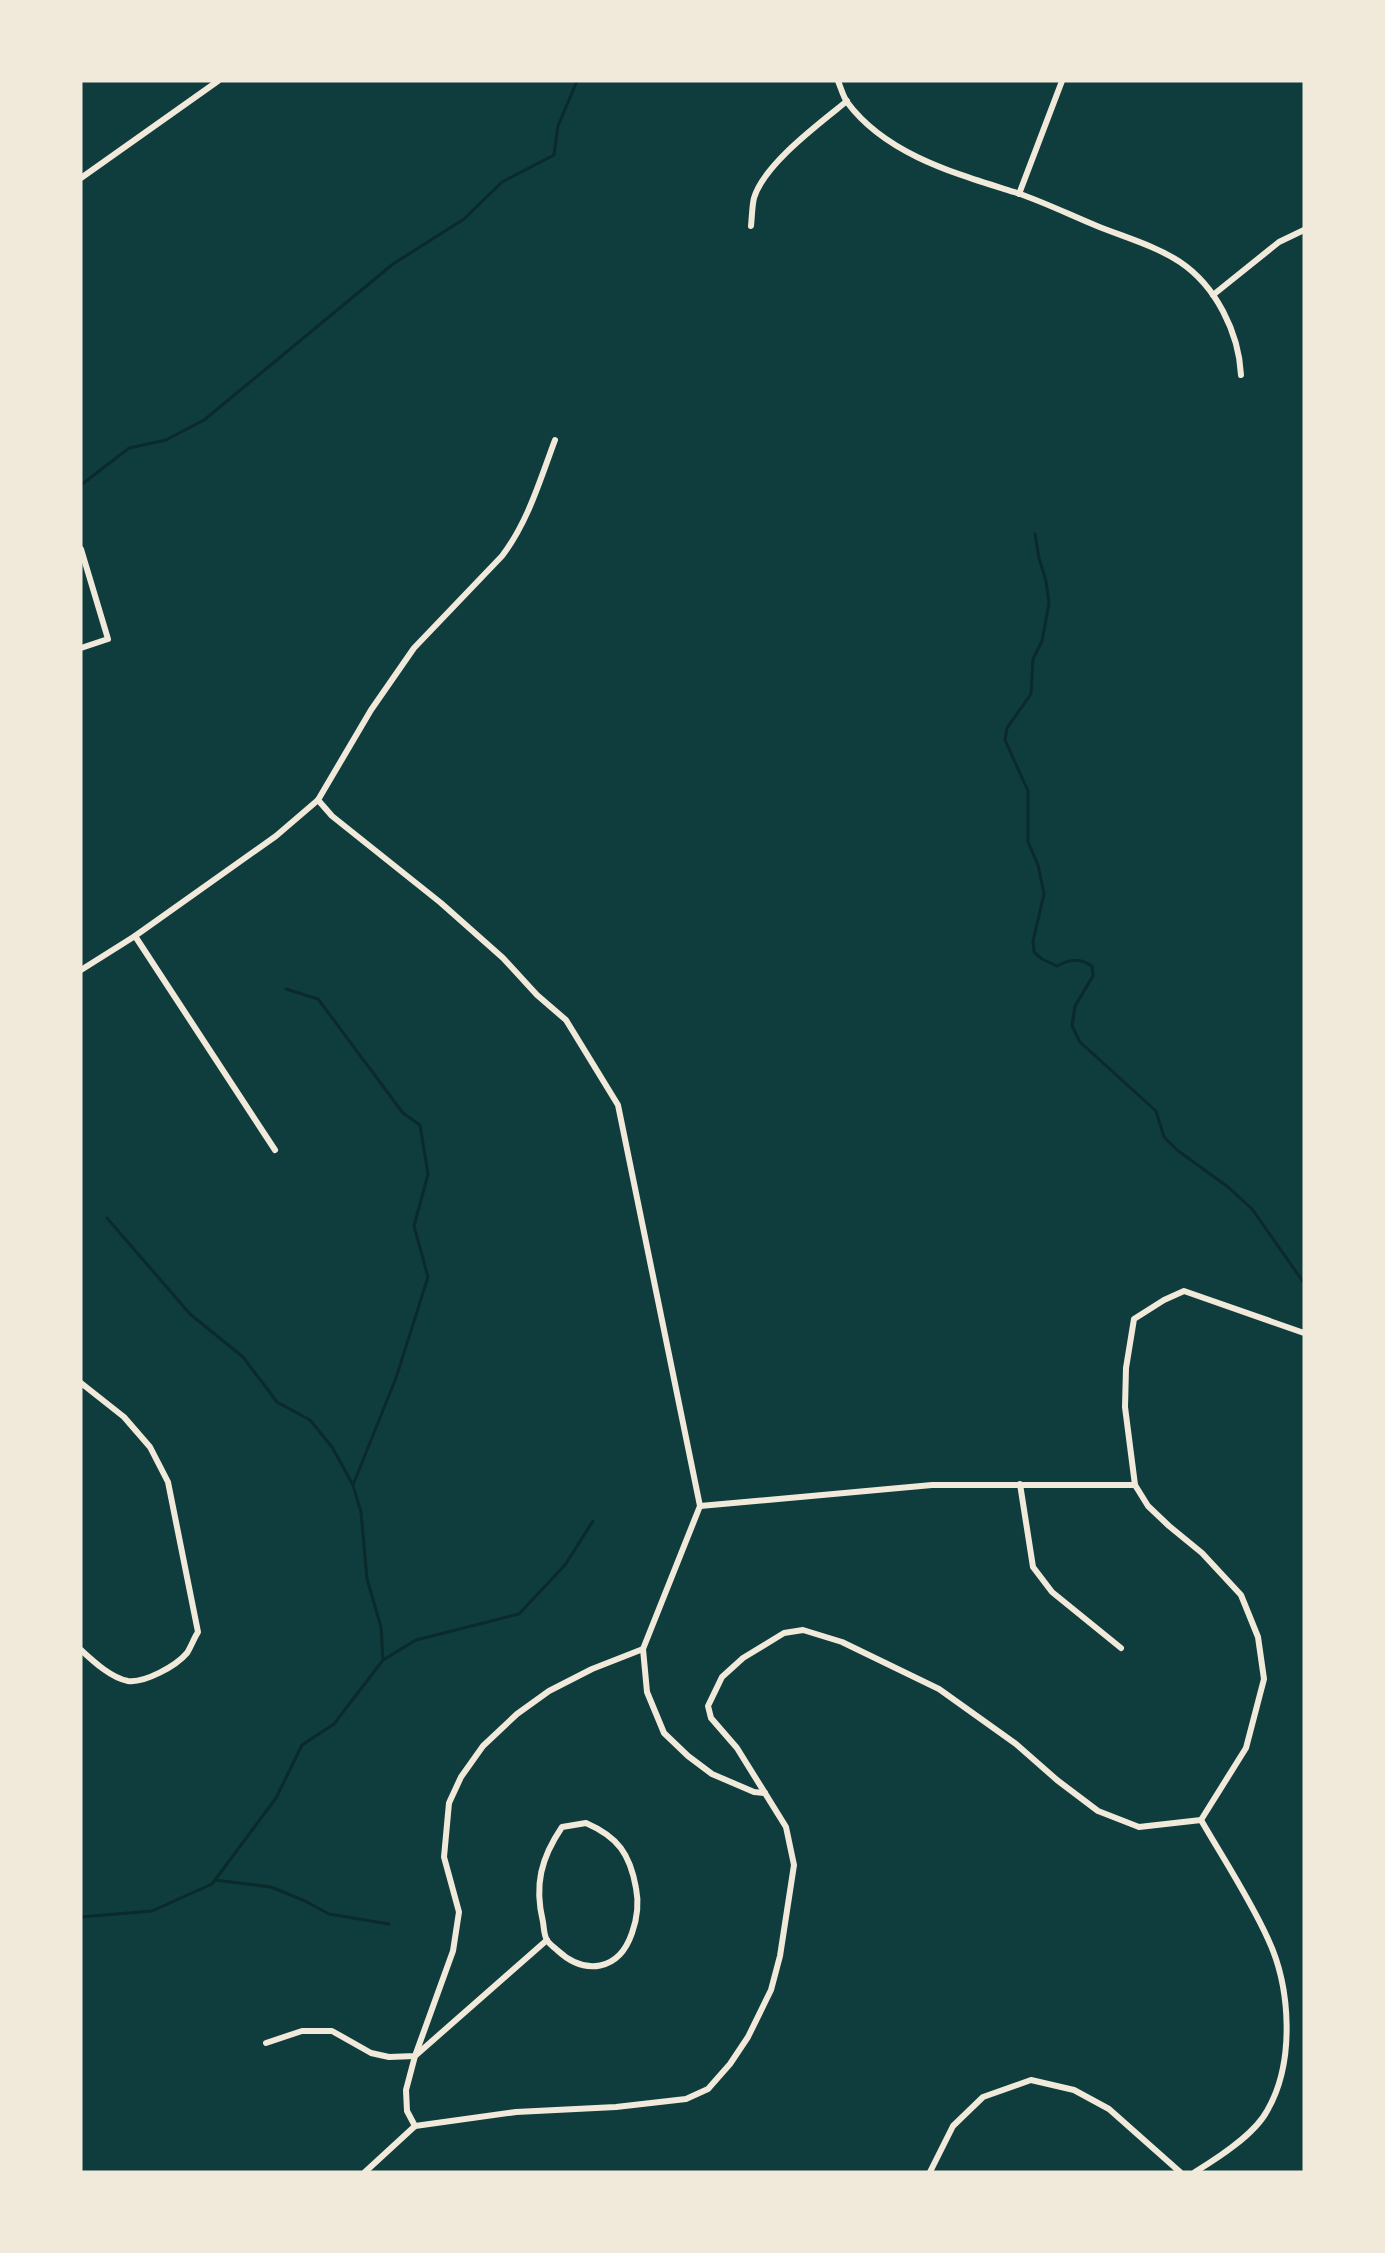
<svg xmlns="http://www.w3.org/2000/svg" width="1385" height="2253" viewBox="0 0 1385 2253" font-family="'IBM Plex Serif',serif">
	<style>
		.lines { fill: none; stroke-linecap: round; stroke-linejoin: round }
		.stream { stroke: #0a2a2b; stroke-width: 3 }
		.minor { stroke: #f1e9da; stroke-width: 6 }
	</style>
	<rect width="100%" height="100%" fill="#0f3d3e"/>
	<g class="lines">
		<g class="stream">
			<polyline points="81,485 129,448 166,440 204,420 393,264 464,219 502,182 554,155 558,126 577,81"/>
			<path d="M1035,534L1039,558L1046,581L1049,603L1042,641L1033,659L1031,694L1007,728L1005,740L1028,791V842L1038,865L1044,894L1033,941L1034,952L1042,959L1057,966C1070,959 1079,958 1092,966L1093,976L1075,1006L1072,1026L1080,1042L1156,1111L1164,1137L1177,1150L1228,1187L1252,1209L1304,1283"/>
			<polyline points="286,989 318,999 403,1113 420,1125 428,1174 414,1226 428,1277 396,1378 353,1485 361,1512 367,1579 381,1627 383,1660"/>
			<polyline points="107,1218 190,1314 243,1357 277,1402 310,1420 332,1447 353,1485"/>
			<polyline points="215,1880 271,1887 305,1901 329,1914 389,1924"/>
			<polyline points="81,1917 152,1911 212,1884 276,1798 302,1745 334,1724 383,1660 416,1640 519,1614 565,1565 593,1521"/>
		</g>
		<g class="minor">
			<path d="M838,81C841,88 843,96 847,102C886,155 957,174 1017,193C1044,202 1070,215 1097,226C1124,237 1156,246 1180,262C1216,286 1239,333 1241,375"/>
			<polyline points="81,178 218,81"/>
			<polyline points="1019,194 1062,81"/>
			<path d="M751,226C752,217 752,206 754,198C764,164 820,123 847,101"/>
			<polyline points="1213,295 1279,242 1304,230"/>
			<polyline points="81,549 108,639 81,648"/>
			<polyline points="318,800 332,816 441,903 503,958 537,995 566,1020 618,1105 700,1506 643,1649 647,1692 664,1733 688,1756 712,1774 754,1792 765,1793"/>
			<polyline points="135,936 275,1150"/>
			<path d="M81,970L135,936L276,836L318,800L371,710L414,648L502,556C528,522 540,480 555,440"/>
			<path d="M81,1383L124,1417L150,1447L168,1482L198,1632C194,1638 191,1647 187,1653C176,1666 145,1683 128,1681C111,1678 93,1661 81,1650"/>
			<polyline points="1020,1484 1033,1567 1052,1592 1121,1648"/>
			<polyline points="700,1506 932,1485 1135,1485"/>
			<polyline points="1201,1820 1246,1748 1264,1679 1258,1637 1241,1595 1202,1553 1169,1526 1148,1506 1135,1485 1125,1407 1126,1368 1134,1319 1164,1300 1184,1291 1304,1333"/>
			<path d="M586,1823C618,1837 630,1854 636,1888C639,1903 637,1919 632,1933C619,1971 585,1976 557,1950C554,1947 549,1944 547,1940C544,1936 544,1928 543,1922C534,1885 541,1858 562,1827Z"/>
			<polyline points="266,2043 302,2031 332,2031 371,2053 389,2057 415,2056 453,1951 459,1912 444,1857 449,1803 461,1777 483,1746 517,1714 549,1691 592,1669 643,1649"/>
			<polyline points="415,2126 407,2111 406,2090 415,2056 547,1940"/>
			<polyline points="365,2172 415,2126 516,2112 616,2107 686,2099 708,2089 730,2064 748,2037 771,1990 780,1956 794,1865 786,1827 737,1748 711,1718 708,1706 722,1677 743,1658 784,1633 803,1630 842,1642 939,1689 1016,1744 1057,1780 1098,1811 1139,1827 1201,1820"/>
			<polyline points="930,2172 953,2126 983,2097 1031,2080 1074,2090 1109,2109 1180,2172"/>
			<path d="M1195,2172C1218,2158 1254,2135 1267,2111C1295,2063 1291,1988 1268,1939C1250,1899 1223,1858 1201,1820"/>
		</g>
	</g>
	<rect width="1385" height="2253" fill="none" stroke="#f1e9da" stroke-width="165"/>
</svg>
